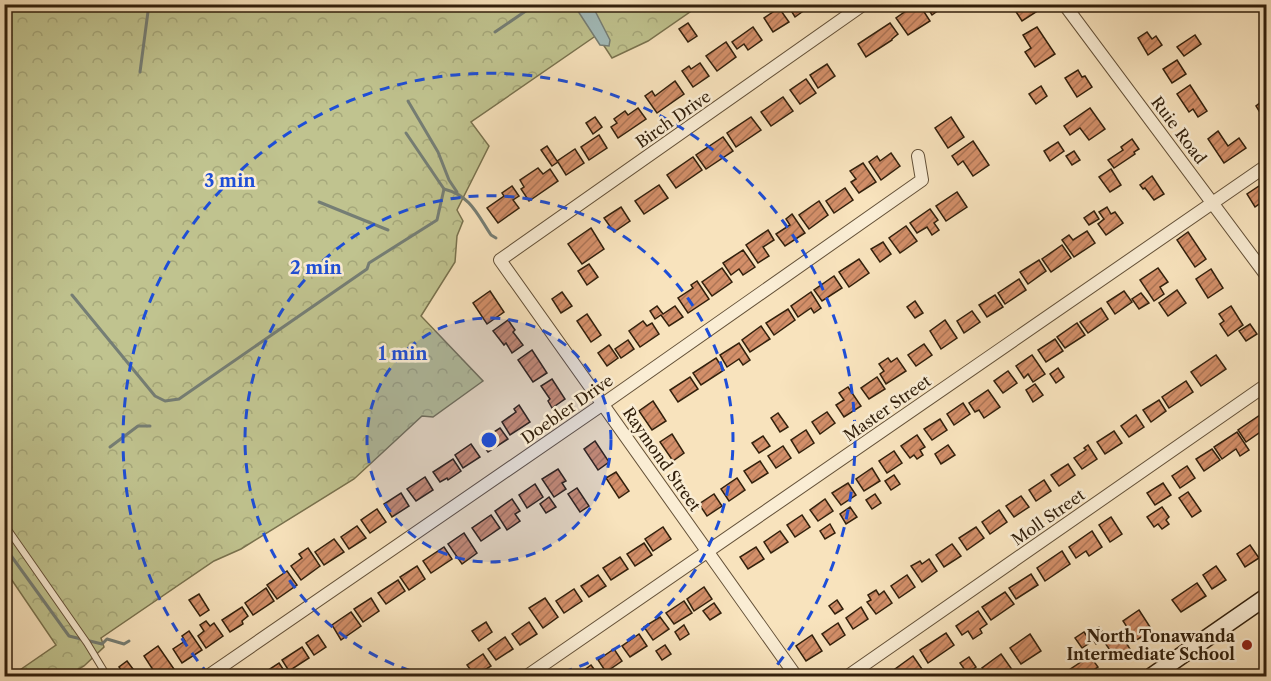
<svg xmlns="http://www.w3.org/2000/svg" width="1271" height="681" viewBox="0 0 1271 681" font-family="'Libre Caslon Text',serif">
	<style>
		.forest { fill: url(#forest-crowns); stroke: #79724e; stroke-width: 1.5 }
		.water { fill: #a2bcbb; stroke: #757e75; stroke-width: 1.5 }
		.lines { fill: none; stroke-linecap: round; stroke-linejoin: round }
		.stream { stroke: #757e75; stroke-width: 3 }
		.building { fill: url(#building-hatch); stroke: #32200c; stroke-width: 1.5 }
		.lane-casing { stroke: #645138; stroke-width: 8 }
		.street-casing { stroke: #645138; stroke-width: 14 }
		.secondary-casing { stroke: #32200c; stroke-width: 19 }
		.lane { stroke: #faedd4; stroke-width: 6 }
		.street { stroke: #faedd4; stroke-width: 12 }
		.secondary { stroke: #faedd4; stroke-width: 16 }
		.ring { fill: none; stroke: #1d4ed8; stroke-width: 3; stroke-dasharray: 10 8 }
		.poi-dot { fill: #8f2418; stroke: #faedd4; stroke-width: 2 }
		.labels { text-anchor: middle; stroke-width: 5; stroke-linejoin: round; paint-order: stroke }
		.street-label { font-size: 16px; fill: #32200c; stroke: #faedd4 }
		.poi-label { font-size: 16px; font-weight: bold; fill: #32200c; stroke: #faedd4; text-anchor: end }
		.centre { fill: #1d4ed8; stroke: #faedd4; stroke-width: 3 }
		.ring-label { font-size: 18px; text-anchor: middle; font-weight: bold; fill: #1d4ed8; stroke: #faedd4; stroke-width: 5; stroke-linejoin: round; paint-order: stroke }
	</style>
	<defs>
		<pattern id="forest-crowns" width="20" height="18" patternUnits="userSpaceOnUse" patternTransform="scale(1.5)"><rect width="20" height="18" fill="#c0c38f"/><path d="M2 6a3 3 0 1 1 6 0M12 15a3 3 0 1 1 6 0" fill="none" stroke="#a5a77a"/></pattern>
		<pattern id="building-hatch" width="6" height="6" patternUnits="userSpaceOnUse" patternTransform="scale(1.5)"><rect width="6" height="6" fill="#d38f69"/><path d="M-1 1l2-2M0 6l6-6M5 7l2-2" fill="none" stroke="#ac7455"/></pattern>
	</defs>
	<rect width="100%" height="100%" fill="#f8e3bd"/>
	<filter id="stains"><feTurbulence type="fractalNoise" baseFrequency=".00333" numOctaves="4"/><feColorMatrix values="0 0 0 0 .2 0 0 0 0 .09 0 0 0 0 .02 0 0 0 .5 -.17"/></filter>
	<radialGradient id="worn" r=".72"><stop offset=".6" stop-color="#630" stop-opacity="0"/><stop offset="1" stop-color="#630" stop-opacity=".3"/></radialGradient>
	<polygon class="forest" points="4,5 700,5 648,41 612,58 597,35 471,122 489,146 457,210 463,221 457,236 455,262 421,316 483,381 433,417 422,416 354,479 241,549 214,561 101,638 104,647 84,666 67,676 16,676 14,674 56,645 5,570"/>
	<polygon class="water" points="574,5 592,5 610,40 609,46 600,45"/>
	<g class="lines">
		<g class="stream">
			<polyline points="370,9 377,4"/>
			<polyline points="495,32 536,4"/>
			<polyline points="140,72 149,4"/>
			<polyline points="408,101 438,152 449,180 457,192"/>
			<path d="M406,133L444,189C471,196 477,214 491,235L496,238"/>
			<polyline points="319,202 388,230"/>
			<polyline points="72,295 155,396 165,401 179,399 367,269 369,263 437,220 444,189"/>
			<polyline points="110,447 138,426 150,426"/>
			<polyline points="4,546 69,636 102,644 107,639 124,644 129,641"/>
		</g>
	</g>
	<g class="building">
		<polygon points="787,4 813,4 795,17"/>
		<polygon points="916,4 919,4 930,21 908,35 896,18"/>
		<polygon points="925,4 947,4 932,15"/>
		<polygon points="1011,4 1032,4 1036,12 1022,21"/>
		<polygon points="779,8 789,22 773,32 764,18"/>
		<polygon points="688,23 697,36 688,42 679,29"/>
		<polygon points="890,23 898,34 892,39 892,40 866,57 858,44"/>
		<polygon points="753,27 762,40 748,50 744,44 737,49 732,42"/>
		<polygon points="1037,27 1055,54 1035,67 1025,52 1031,48 1023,35"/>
		<polygon points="1147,32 1152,39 1156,36 1162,45 1148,55 1138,38"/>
		<polygon points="1195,35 1201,44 1184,56 1177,47"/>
		<polygon points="726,42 736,57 717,71 706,56"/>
		<polygon points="1177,60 1186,74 1172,83 1163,69"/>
		<polygon points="700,63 709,76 693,87 682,71 689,66 691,69"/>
		<polygon points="827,64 835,76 818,88 810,75"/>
		<polygon points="1078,70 1082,77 1085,76 1092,87 1077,97 1065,78"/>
		<polygon points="806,79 816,93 800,104 790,90"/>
		<polygon points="675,81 684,94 657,113 645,96 652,91 655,96"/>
		<polygon points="1190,85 1207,111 1198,117 1193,109 1189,112 1177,94"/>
		<polygon points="1041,86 1047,96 1036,104 1029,94"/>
		<polygon points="783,97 793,111 771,126 761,112"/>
		<polygon points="1266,98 1266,117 1264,119 1256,106"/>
		<polygon points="638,108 646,119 618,138 611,127 617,123 614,119 625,111 628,115"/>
		<polygon points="1090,108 1105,129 1089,140 1080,128 1070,135 1064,126"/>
		<polygon points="595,117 602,127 593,134 586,123"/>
		<polygon points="751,117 761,130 736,147 727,133"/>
		<polygon points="951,117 964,137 948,148 935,128"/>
		<polygon points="1218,131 1228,146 1239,138 1246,148 1224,163 1208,139"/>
		<polygon points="599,135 607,148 589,160 581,147"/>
		<polygon points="723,137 733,151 706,169 696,155"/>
		<polygon points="1132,139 1139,149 1134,152 1135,154 1114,168 1108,160 1123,150 1121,147"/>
		<polygon points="973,141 989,165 973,176 963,161 958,165 952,156"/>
		<polygon points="1058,142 1064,151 1050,161 1044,151"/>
		<polygon points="547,146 557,161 575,149 584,163 566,175 558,162 552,166 541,150"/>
		<polygon points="1074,151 1080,160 1072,165 1066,156"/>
		<polygon points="891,153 900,166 881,180 869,162 877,156 880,161"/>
		<polygon points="693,157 702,170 676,188 667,175"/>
		<polygon points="863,163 876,182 859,193 851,182 856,179 850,171"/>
		<polygon points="538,168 543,174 550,169 558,181 529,201 521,189 524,187 520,180"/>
		<polygon points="1111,169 1121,185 1110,192 1099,177"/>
		<polygon points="1152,176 1164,194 1154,200 1145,188 1143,189 1140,185"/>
		<polygon points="659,185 668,198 644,214 635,201"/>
		<polygon points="512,186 519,196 513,200 519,208 498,223 487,208 504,196 502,193"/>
		<polygon points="1259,186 1266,197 1266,199 1255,207 1247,194"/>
		<polygon points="845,188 853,200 834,213 826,201"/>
		<polygon points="957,192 967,207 946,221 936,206"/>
		<polygon points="819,201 828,215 809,229 799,215"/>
		<polygon points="621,207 630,221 614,232 604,218"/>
		<polygon points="1107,207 1111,214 1115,212 1123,223 1106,235 1098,224 1104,219 1099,212"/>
		<polygon points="930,209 938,220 934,223 939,230 932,235 927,227 917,233 910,223"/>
		<polygon points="1094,211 1099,219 1089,225 1084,218"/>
		<polygon points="792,214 805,233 785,246 776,234 790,225 786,219"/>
		<polygon points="906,226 917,241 900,253 889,238"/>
		<polygon points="591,228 604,249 582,264 568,244"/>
		<polygon points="768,230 774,240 763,247 769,256 758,263 746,245"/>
		<polygon points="1087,231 1095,243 1074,257 1062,240 1069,235 1073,240"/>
		<polygon points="1188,232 1206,259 1195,267 1177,240"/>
		<polygon points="883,242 891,254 880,262 871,249"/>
		<polygon points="1062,245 1071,258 1051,272 1042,259"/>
		<polygon points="743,250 755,267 743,275 739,269 731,275 723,263"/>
		<polygon points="859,259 869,273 849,287 839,272"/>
		<polygon points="1039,260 1046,271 1028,284 1020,272"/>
		<polygon points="589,264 598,277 587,285 578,271"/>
		<polygon points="722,268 732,282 712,296 702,282"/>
		<polygon points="1158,268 1168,282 1160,287 1164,294 1154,301 1140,280"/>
		<polygon points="1211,269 1223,288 1208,298 1196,279"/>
		<polygon points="834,276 842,288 822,301 814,290"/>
		<polygon points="1019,279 1026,290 1005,304 998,293"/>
		<polygon points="697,281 709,299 688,313 678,298 693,288 691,285"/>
		<polygon points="1177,290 1186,303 1168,316 1159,303"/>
		<polygon points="490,291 504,312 487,324 473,303"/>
		<polygon points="1124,291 1132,302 1115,314 1107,302"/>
		<polygon points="562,292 572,306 561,313 552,299"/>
		<polygon points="811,292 821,308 814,313 811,308 798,317 791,306"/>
		<polygon points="1141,293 1149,303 1139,309 1132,299"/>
		<polygon points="995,295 1003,307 987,317 979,305"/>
		<polygon points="915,301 923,313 915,318 907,307"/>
		<polygon points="657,306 663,314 675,306 683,317 669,326 661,315 655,319 650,311"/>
		<polygon points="1231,306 1243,325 1228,336 1220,324 1224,321 1219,314"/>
		<polygon points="1101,308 1108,319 1088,333 1080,322"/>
		<polygon points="788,309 795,320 774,335 766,323"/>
		<polygon points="972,311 980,322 964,333 957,321"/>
		<polygon points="587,314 601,335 591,342 577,321"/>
		<polygon points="508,320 515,330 513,332 523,345 512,353 506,343 504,345 493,331"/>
		<polygon points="945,320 957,338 941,349 930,331"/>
		<polygon points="643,321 647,326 652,323 659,334 640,347 629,331"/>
		<polygon points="1077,323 1085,335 1065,348 1057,337"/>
		<polygon points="1250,324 1257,334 1246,341 1239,331"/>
		<polygon points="761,326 770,339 750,352 742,340"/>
		<polygon points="1055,339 1063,351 1046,362 1038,350"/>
		<polygon points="628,340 634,349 621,358 615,349"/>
		<polygon points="739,343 750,360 743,365 739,359 727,367 720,355"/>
		<polygon points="924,344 932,355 916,366 908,355"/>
		<polygon points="609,345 618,358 607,366 598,353"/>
		<polygon points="532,350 547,373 533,382 518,360"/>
		<polygon points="1032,355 1045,374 1033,382 1028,374 1024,378 1016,366"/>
		<polygon points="1216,355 1226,369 1201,386 1191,372"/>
		<polygon points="716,358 724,370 701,385 693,373"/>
		<polygon points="888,358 891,362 897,358 906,371 886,384 880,374 884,371 879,364"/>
		<polygon points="1058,368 1064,377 1056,383 1050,374"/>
		<polygon points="1008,371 1017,383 1003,393 994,381"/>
		<polygon points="690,377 698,389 678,402 670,390"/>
		<polygon points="877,377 885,389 869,399 861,388"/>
		<polygon points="552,379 565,399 552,408 548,401 550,399 541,386"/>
		<polygon points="1186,381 1193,392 1169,408 1162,397"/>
		<polygon points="1035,384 1043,395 1033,402 1026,390"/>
		<polygon points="848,387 861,406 844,417 836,405 844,400 839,393"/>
		<polygon points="988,390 1000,407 984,418 979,410 975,412 969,403"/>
		<polygon points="1159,400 1166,411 1151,422 1143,410"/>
		<polygon points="653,401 666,421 652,430 639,411"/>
		<polygon points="963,403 970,414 954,425 947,414"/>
		<polygon points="519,405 530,422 510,435 502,422 516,412 514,409"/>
		<polygon points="827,412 835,423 820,434 812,422"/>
		<polygon points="778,413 788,427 780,432 771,418"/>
		<polygon points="1136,415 1144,427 1129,437 1121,426"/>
		<polygon points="1260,415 1266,424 1266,428 1246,442 1238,430"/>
		<polygon points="940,419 947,430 932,440 924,429"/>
		<polygon points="500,428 508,439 488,452 480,441"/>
		<polygon points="806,430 814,443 799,453 791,440"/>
		<polygon points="1114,431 1122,443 1105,454 1097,442"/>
		<polygon points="1237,432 1249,450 1240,456 1236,449 1222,459 1214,447"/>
		<polygon points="672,434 684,453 673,461 660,442"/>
		<polygon points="917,435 925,447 920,450 923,455 917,459 914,455 910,458 901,446"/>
		<polygon points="763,436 770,446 759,453 752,443"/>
		<polygon points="595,441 609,462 598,470 584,449"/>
		<polygon points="471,444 480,457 463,468 455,455"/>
		<polygon points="948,445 955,455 941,464 935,454"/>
		<polygon points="1088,445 1097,459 1082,469 1074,458 1086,450 1084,448"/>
		<polygon points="783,446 791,458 776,468 768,456"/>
		<polygon points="1212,449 1220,460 1204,471 1196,459"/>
		<polygon points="894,451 902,463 887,473 879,461"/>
		<polygon points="453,459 461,471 448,480 447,478 440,482 433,472"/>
		<polygon points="760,461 768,473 752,483 744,471"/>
		<polygon points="1068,464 1075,475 1059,486 1051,475"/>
		<polygon points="1187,466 1195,478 1180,488 1172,476"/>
		<polygon points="872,468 880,481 864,491 856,479"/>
		<polygon points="558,469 566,481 562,483 566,489 554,497 542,479"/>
		<polygon points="616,472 629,491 619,498 606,478"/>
		<polygon points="894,475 900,484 891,490 885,481"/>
		<polygon points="425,477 433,490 416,501 407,489"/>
		<polygon points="737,478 745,490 729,501 721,489"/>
		<polygon points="1044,480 1051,491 1036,501 1029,490"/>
		<polygon points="848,483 856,495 841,505 832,493"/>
		<polygon points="1163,483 1171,495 1155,505 1147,493"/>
		<polygon points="535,484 543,497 527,508 519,495"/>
		<polygon points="577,488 589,506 580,512 568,494"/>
		<polygon points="1188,492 1201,511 1192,517 1179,498"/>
		<polygon points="401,493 409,506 392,517 384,504"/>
		<polygon points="714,494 722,506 707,516 699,504"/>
		<polygon points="875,494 881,503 872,509 866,500"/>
		<polygon points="1021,496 1029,507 1014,517 1006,506"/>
		<polygon points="549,497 556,507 546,513 540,504"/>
		<polygon points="512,499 520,511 515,514 520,521 507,530 495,511"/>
		<polygon points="825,499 833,511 818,521 810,510"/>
		<polygon points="850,507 857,517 846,524 840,514"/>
		<polygon points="1162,507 1169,517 1166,520 1169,524 1162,529 1158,524 1154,527 1147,517"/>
		<polygon points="377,509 386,522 370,533 361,520"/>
		<polygon points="999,510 1007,522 990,534 982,522"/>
		<polygon points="491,515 500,528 481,541 472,528"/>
		<polygon points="802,515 810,527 795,537 787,525"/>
		<polygon points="1111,517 1122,534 1110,542 1099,525"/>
		<polygon points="830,524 835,533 825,539 820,531"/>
		<polygon points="357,526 366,538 349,549 341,537"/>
		<polygon points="663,527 671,539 653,551 645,539"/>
		<polygon points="976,527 984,538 967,550 959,538"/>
		<polygon points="780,531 788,542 771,553 764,542"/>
		<polygon points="1092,531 1102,547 1089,556 1086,551 1076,558 1069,547"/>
		<polygon points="464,533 477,553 462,564 448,544"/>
		<polygon points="334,539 344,552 324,565 315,552"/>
		<polygon points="644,543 652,555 635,566 627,554"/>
		<polygon points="952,544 961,556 944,567 936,555"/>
		<polygon points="1250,545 1259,558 1245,567 1237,554"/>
		<polygon points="444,547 452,559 431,573 423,561"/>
		<polygon points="756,547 764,559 748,569 740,557"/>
		<polygon points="308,548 320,566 301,580 291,566 302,558 299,554"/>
		<polygon points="1062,551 1070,564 1045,581 1037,568"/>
		<polygon points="620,557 628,569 611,580 603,568"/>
		<polygon points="929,559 937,571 922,582 911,566 920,561 922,564"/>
		<polygon points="417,566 425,579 409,590 400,577"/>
		<polygon points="1216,566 1226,580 1212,589 1203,575"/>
		<polygon points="287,571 297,585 277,599 267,585"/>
		<polygon points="1031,574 1038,585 1016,599 1009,588"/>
		<polygon points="598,575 606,586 589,597 581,586"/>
		<polygon points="907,575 915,587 899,598 891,586"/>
		<polygon points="398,580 405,591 386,604 378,593"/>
		<polygon points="1197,583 1206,596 1181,612 1172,600"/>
		<polygon points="704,587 712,599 694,611 687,599"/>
		<polygon points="266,588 274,601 253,615 245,603"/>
		<polygon points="574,589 582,601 564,613 556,601"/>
		<polygon points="876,590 879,595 884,591 892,603 876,614 867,602 871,600 868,595"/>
		<polygon points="1005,592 1014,604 991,620 982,607"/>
		<polygon points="199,594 209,610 200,616 189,600"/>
		<polygon points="371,598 379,611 363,622 354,609"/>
		<polygon points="545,598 558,617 543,628 529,608"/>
		<polygon points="837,600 843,609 835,614 829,606"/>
		<polygon points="684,601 692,613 674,624 666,613"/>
		<polygon points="714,603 721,613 710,620 703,611"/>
		<polygon points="242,607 248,616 242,621 243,624 230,632 222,620"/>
		<polygon points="861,607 868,619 853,629 846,618"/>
		<polygon points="1139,610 1152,630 1132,643 1125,633 1129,630 1123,621"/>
		<polygon points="978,611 987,624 980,629 982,633 973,639 968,631 962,635 956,626"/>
		<polygon points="351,612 361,626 341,640 332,625"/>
		<polygon points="660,617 669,629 653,640 644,627"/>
		<polygon points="206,621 210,626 214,623 223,636 206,648 198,636 204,631 200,625"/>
		<polygon points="486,622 492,632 479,641 472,631"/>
		<polygon points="529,622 537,634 520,645 512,634"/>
		<polygon points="838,623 845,635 830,645 822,634"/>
		<polygon points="684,625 689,634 680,640 675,632"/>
		<polygon points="1099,627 1106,637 1096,644 1089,634"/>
		<polygon points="189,631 202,650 182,663 173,649 185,641 182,636"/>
		<polygon points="1084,632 1091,642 1082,648 1075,638"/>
		<polygon points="946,633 954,645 928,663 920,650"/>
		<polygon points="1120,633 1130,649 1116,659 1105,643"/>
		<polygon points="639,634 647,646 630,657 622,646"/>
		<polygon points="1030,634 1041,651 1021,664 1010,648"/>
		<polygon points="318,635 326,647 314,655 306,643"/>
		<polygon points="812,635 822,651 806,661 796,646"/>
		<polygon points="505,637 513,649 496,660 488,649"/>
		<polygon points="665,645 671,654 662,660 656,651"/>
		<polygon points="158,646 174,669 163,676 157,676 144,656"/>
		<polygon points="302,647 309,658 289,671 282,660"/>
		<polygon points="614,649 622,661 606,672 598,660"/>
		<polygon points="483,654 491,666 475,676 467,665"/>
		<polygon points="1001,654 1013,671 1005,676 988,676 982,668"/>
		<polygon points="913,656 922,669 910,676 890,676 888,674"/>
		<polygon points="1090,656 1098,667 1085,676 1074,676 1069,670"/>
		<polygon points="969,657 976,667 967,673 960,663"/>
		<polygon points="127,661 136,673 131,676 125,676 119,667"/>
		<polygon points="279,663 287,675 285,676 259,676"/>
		<polygon points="591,665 599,676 576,676"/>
	</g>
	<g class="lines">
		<defs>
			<polyline id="lane" points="4,524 87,643 107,676"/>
			<g id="street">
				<polyline points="1064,4 1266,275"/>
				<polyline points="208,676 603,404 922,180 918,156"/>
				<polyline points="527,676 1266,166"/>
				<polyline points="796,676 500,260 864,4"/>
				<polyline points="848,676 1266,385"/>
			</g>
			<polyline id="secondary" points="1152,676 1266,597"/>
		</defs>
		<use href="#lane" class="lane-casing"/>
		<use href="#street" class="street-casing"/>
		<use href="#secondary" class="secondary-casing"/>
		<use href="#lane" class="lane"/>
		<use href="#street" class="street"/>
		<use href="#secondary" class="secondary"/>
	</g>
	<circle cx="489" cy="440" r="122" fill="#1d4ed8" fill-opacity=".12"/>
	<g class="ring">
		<circle cx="489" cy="440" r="122"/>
		<path d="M428 676A244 244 0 1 1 550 676"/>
		<path d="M209 675A366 366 0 1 1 769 675"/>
	</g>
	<circle class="poi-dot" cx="1247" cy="645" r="6"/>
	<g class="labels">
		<g class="street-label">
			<text transform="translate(673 119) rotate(-35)" y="6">Birch Drive</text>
			<text transform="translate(1179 130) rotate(53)" y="6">Ruie Road</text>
			<text transform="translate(887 408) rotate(-35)" y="6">Master Street</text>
			<text transform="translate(567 409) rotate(-35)" y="6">Doebler Drive</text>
			<text transform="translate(662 459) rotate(55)" y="6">Raymond Street</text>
			<text transform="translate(1048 517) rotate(-35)" y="6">Moll Street</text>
		</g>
		<g class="poi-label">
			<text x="1235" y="642">North Tonawanda<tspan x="1235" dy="18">Intermediate School</tspan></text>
		</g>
	</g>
	<circle cx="489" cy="440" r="9" class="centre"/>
	<g class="ring-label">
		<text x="230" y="187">3 min</text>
		<text x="316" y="274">2 min</text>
		<text x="403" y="360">1 min</text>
	</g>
	<rect width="1271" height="681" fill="none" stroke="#f8e3bd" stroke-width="24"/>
	<rect x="6" y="6" width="1259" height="669" fill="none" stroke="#32200c" stroke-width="3"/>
	<rect x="12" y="12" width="1247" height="657" fill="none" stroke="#32200c" stroke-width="1.5"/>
	<rect width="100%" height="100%" filter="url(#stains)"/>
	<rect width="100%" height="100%" fill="url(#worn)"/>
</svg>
